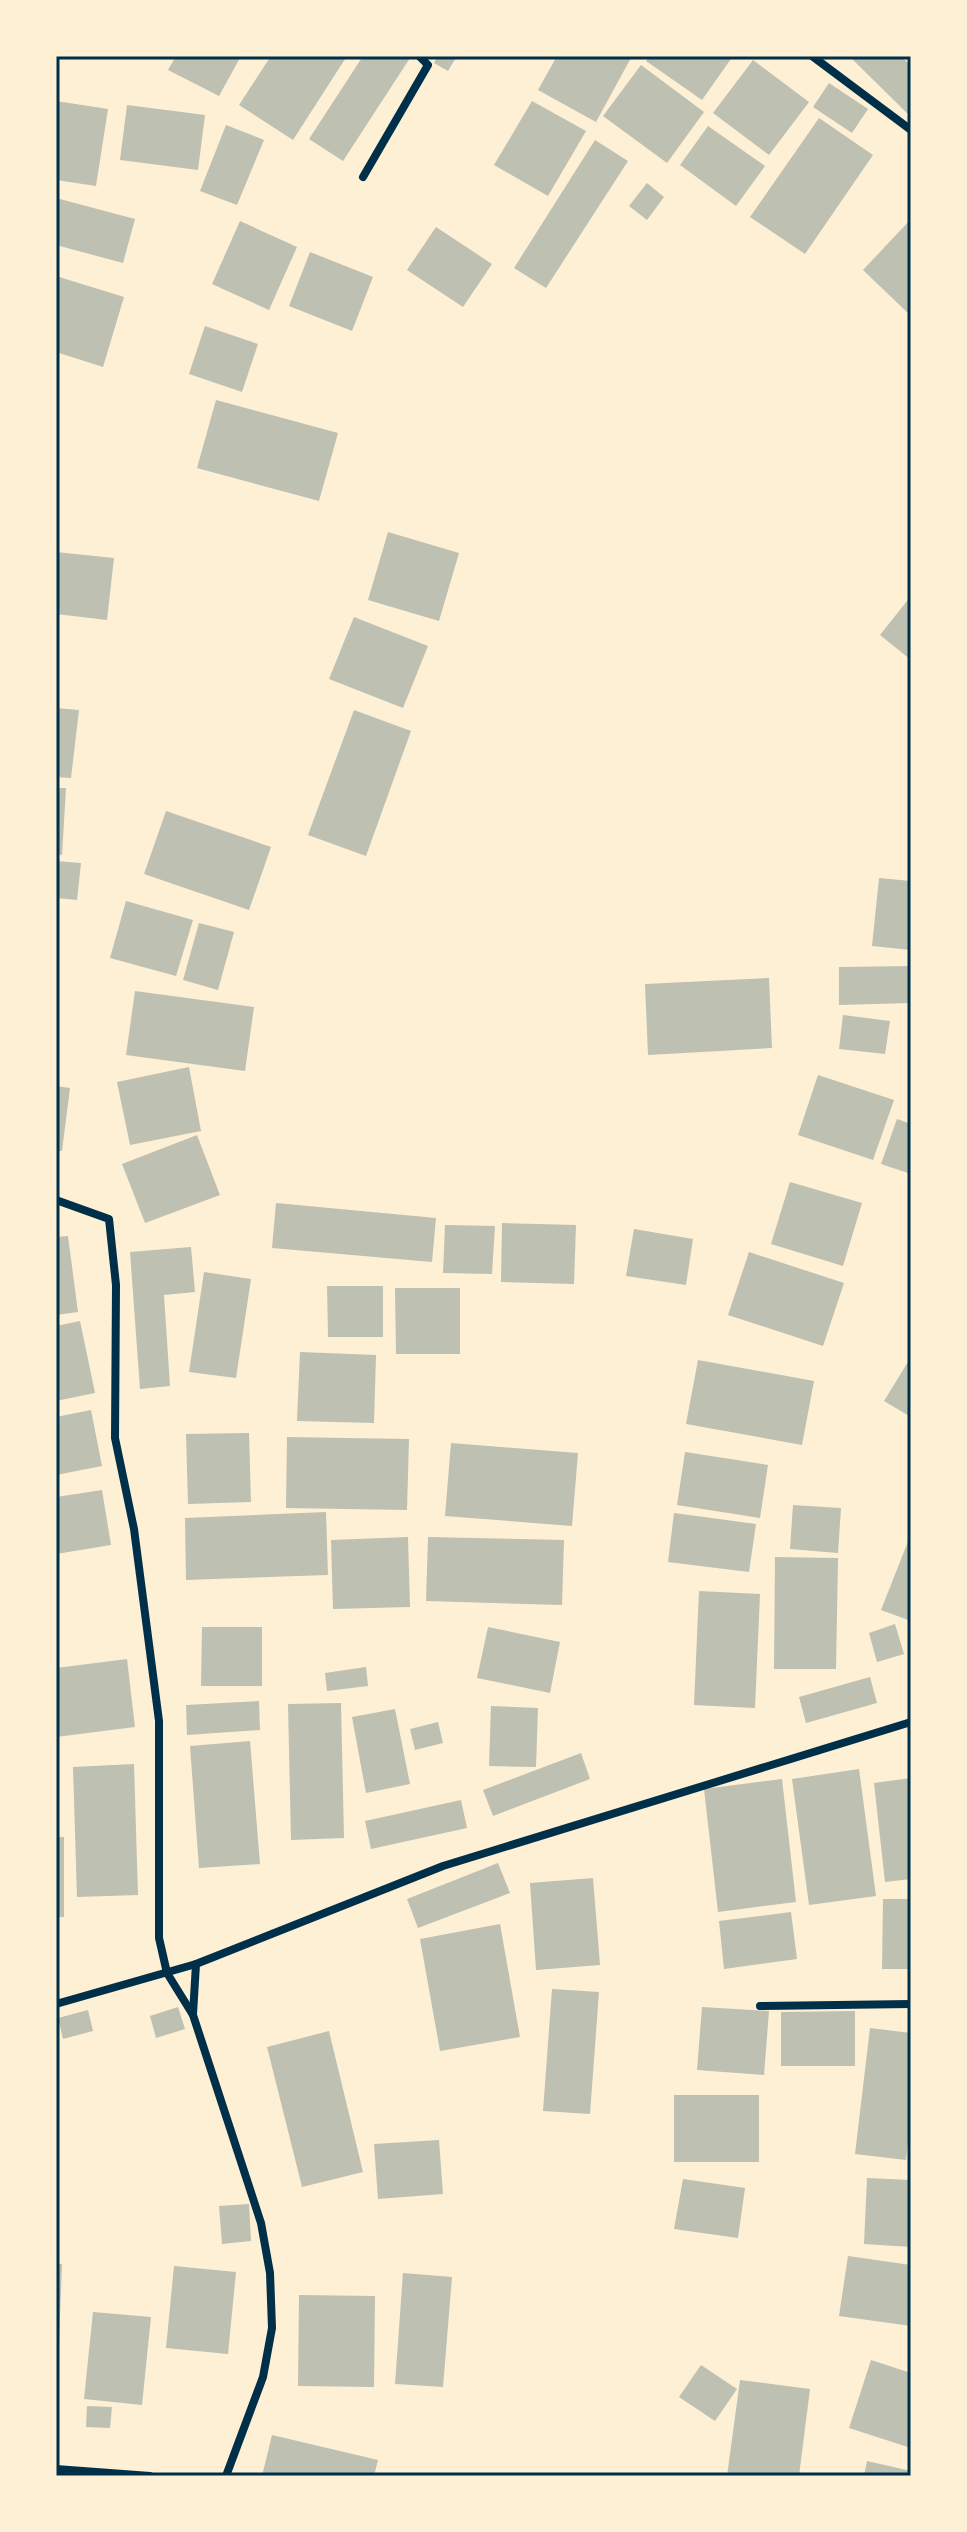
<svg xmlns="http://www.w3.org/2000/svg" width="967" height="2532" viewBox="0 0 967 2532" font-family="Figtree,sans-serif">
	<style>
		.building { fill: #bec0b2 }
		.lines { fill: none; stroke-linecap: round; stroke-linejoin: round }
		.minor { stroke: #003049; stroke-width: 8 }
		.neatline { fill: none; stroke: #003049; stroke-width: 3 }
	</style>
	<rect width="100%" height="100%" fill="#fdf0d5"/>
	<g class="building">
		<polygon points="176,56 241,56 219,96 168,70"/>
		<polygon points="271,56 347,56 293,140 239,105"/>
		<polygon points="363,56 410,58 343,161 309,139"/>
		<polygon points="438,56 457,56 448,71 434,63"/>
		<polygon points="557,56 632,56 596,122 538,90"/>
		<polygon points="649,56 733,56 702,100 646,61"/>
		<polygon points="849,56 901,56 911,66 911,117"/>
		<polygon points="753,60 809,102 769,155 713,113"/>
		<polygon points="641,65 704,112 667,163 603,116"/>
		<polygon points="829,83 868,109 852,133 813,107"/>
		<polygon points="56,101 108,109 96,186 56,180"/>
		<polygon points="532,101 586,131 548,196 494,165"/>
		<polygon points="127,105 205,115 198,170 120,160"/>
		<polygon points="819,118 873,155 805,254 750,217"/>
		<polygon points="226,125 264,140 237,205 200,191"/>
		<polygon points="708,126 765,166 736,206 680,165"/>
		<polygon points="595,140 628,161 546,288 514,268"/>
		<polygon points="647,183 664,197 647,220 629,206"/>
		<polygon points="56,198 135,219 123,263 56,245"/>
		<polygon points="911,219 911,316 863,270"/>
		<polygon points="240,221 297,247 269,310 212,284"/>
		<polygon points="436,227 492,264 463,307 407,270"/>
		<polygon points="310,252 373,277 352,331 289,306"/>
		<polygon points="56,276 124,297 103,367 56,352"/>
		<polygon points="205,326 258,344 242,392 189,374"/>
		<polygon points="216,400 338,433 319,501 197,468"/>
		<polygon points="388,532 459,553 439,621 368,600"/>
		<polygon points="56,552 114,558 107,620 56,614"/>
		<polygon points="911,596 911,660 880,635"/>
		<polygon points="354,617 428,646 403,708 329,679"/>
		<polygon points="56,708 79,710 71,778 56,777"/>
		<polygon points="354,710 411,731 366,856 308,835"/>
		<polygon points="56,788 66,788 62,855 56,854"/>
		<polygon points="166,811 271,847 249,910 144,874"/>
		<polygon points="56,861 81,863 77,900 56,898"/>
		<polygon points="879,878 911,881 911,950 872,946"/>
		<polygon points="126,901 193,920 176,976 110,958"/>
		<polygon points="199,923 234,932 218,990 183,980"/>
		<polygon points="911,966 911,1003 839,1005 839,967"/>
		<polygon points="769,978 772,1048 648,1055 645,984"/>
		<polygon points="135,991 254,1007 245,1071 126,1055"/>
		<polygon points="843,1015 890,1021 885,1054 839,1049"/>
		<polygon points="189,1067 201,1131 130,1145 117,1082"/>
		<polygon points="818,1075 894,1100 873,1160 798,1135"/>
		<polygon points="56,1086 70,1088 62,1151 56,1151"/>
		<polygon points="897,1119 911,1124 911,1174 881,1164"/>
		<polygon points="197,1135 220,1195 145,1223 122,1164"/>
		<polygon points="790,1182 862,1203 843,1266 771,1244"/>
		<polygon points="276,1203 436,1218 432,1262 272,1248"/>
		<polygon points="502,1223 576,1225 574,1284 501,1282"/>
		<polygon points="445,1225 495,1226 492,1274 443,1273"/>
		<polygon points="634,1229 693,1239 686,1285 626,1276"/>
		<polygon points="68,1236 78,1312 56,1315 56,1237"/>
		<polygon points="191,1247 195,1292 164,1295 170,1386 140,1389 130,1252"/>
		<polygon points="749,1252 844,1283 823,1346 728,1315"/>
		<polygon points="204,1272 251,1279 236,1378 189,1372"/>
		<polygon points="327,1286 383,1286 383,1337 328,1337"/>
		<polygon points="395,1288 460,1288 460,1354 396,1354"/>
		<polygon points="80,1321 95,1393 56,1401 56,1326"/>
		<polygon points="300,1352 376,1355 374,1423 297,1421"/>
		<polygon points="911,1357 911,1417 884,1401"/>
		<polygon points="698,1360 814,1381 802,1445 686,1424"/>
		<polygon points="91,1410 102,1466 56,1475 56,1417"/>
		<polygon points="249,1433 251,1502 188,1504 186,1434"/>
		<polygon points="287,1437 409,1439 407,1510 286,1508"/>
		<polygon points="451,1443 578,1453 572,1526 445,1516"/>
		<polygon points="685,1452 768,1465 760,1518 677,1505"/>
		<polygon points="102,1490 111,1545 56,1554 56,1497"/>
		<polygon points="793,1505 841,1508 838,1553 790,1549"/>
		<polygon points="326,1512 328,1575 186,1580 185,1518"/>
		<polygon points="674,1513 756,1524 749,1572 668,1562"/>
		<polygon points="911,1534 911,1621 881,1610"/>
		<polygon points="408,1537 410,1607 333,1609 331,1540"/>
		<polygon points="428,1537 564,1540 562,1605 426,1601"/>
		<polygon points="775,1557 838,1558 836,1669 774,1669"/>
		<polygon points="699,1591 760,1594 755,1708 694,1705"/>
		<polygon points="895,1624 904,1654 877,1662 869,1633"/>
		<polygon points="202,1627 262,1627 262,1686 201,1686"/>
		<polygon points="488,1627 560,1642 550,1693 477,1678"/>
		<polygon points="127,1659 135,1727 56,1737 56,1668"/>
		<polygon points="366,1667 368,1686 327,1691 325,1673"/>
		<polygon points="870,1677 877,1703 806,1723 799,1697"/>
		<polygon points="259,1701 260,1730 187,1735 186,1705"/>
		<polygon points="341,1703 344,1838 291,1840 288,1704"/>
		<polygon points="491,1706 538,1708 536,1767 489,1766"/>
		<polygon points="395,1709 410,1784 366,1793 352,1717"/>
		<polygon points="438,1722 443,1743 415,1750 410,1729"/>
		<polygon points="250,1741 260,1864 199,1868 190,1746"/>
		<polygon points="581,1753 590,1779 493,1816 483,1790"/>
		<polygon points="134,1764 138,1895 77,1897 73,1767"/>
		<polygon points="859,1769 876,1896 809,1905 792,1779"/>
		<polygon points="911,1778 911,1879 885,1882 874,1783"/>
		<polygon points="782,1779 796,1902 718,1912 704,1789"/>
		<polygon points="461,1800 467,1828 371,1849 365,1821"/>
		<rect x="56" y="1837" width="8" height="80"/>
		<polygon points="498,1863 510,1893 418,1928 407,1899"/>
		<polygon points="593,1878 600,1965 536,1970 530,1883"/>
		<polygon points="883,1899 911,1899 911,1969 882,1969"/>
		<polygon points="791,1912 797,1959 724,1969 719,1921"/>
		<polygon points="500,1924 520,2037 440,2051 420,1939"/>
		<polygon points="552,1989 599,1992 590,2114 543,2111"/>
		<polygon points="178,2007 185,2029 156,2038 150,2016"/>
		<polygon points="702,2007 769,2011 764,2075 697,2070"/>
		<polygon points="88,2010 93,2031 63,2039 58,2018"/>
		<polygon points="855,2011 855,2066 781,2066 781,2012"/>
		<polygon points="870,2028 911,2033 911,2114 906,2160 855,2154"/>
		<polygon points="329,2031 363,2172 302,2187 267,2047"/>
		<rect x="674" y="2095" width="85" height="67"/>
		<polygon points="439,2140 443,2194 378,2199 374,2144"/>
		<polygon points="867,2178 911,2180 911,2247 864,2244"/>
		<polygon points="683,2179 745,2188 738,2238 674,2229"/>
		<polygon points="249,2204 251,2241 222,2244 219,2206"/>
		<polygon points="848,2256 911,2265 911,2326 839,2316"/>
		<polygon points="56,2264 62,2264 59,2344 56,2344"/>
		<polygon points="174,2266 236,2272 228,2354 166,2348"/>
		<polygon points="403,2273 452,2277 443,2387 395,2384"/>
		<polygon points="299,2295 375,2296 374,2387 298,2386"/>
		<polygon points="93,2312 151,2317 142,2405 84,2399"/>
		<polygon points="871,2360 911,2373 911,2448 849,2428"/>
		<polygon points="701,2365 737,2389 715,2421 679,2397"/>
		<polygon points="740,2380 810,2389 799,2476 727,2476"/>
		<polygon points="87,2406 112,2407 110,2428 86,2427"/>
		<polygon points="272,2435 378,2460 374,2476 262,2476"/>
		<polygon points="867,2461 911,2471 911,2476 864,2476"/>
	</g>
	<g class="lines">
		<g class="minor">
			<polyline points="812,56 911,130"/>
			<polyline points="363,177 428,65 419,56"/>
			<polyline points="56,1200 109,1219 116,1285 115,1438 134,1529 159,1721 159,1938 167,1973 193,2015 261,2223 270,2273 272,2328 263,2377 226,2476"/>
			<polyline points="56,2004 196,1964 443,1866 911,1722"/>
			<polyline points="760,2006 911,2004"/>
			<polyline points="193,2014 196,1964"/>
			<polyline points="56,2469 150,2476"/>
		</g>
	</g>
	<rect width="967" height="2532" fill="none" stroke="#fdf0d5" stroke-width="116"/>
	<rect x="58" y="58" width="851" height="2416" class="neatline"/>
</svg>
